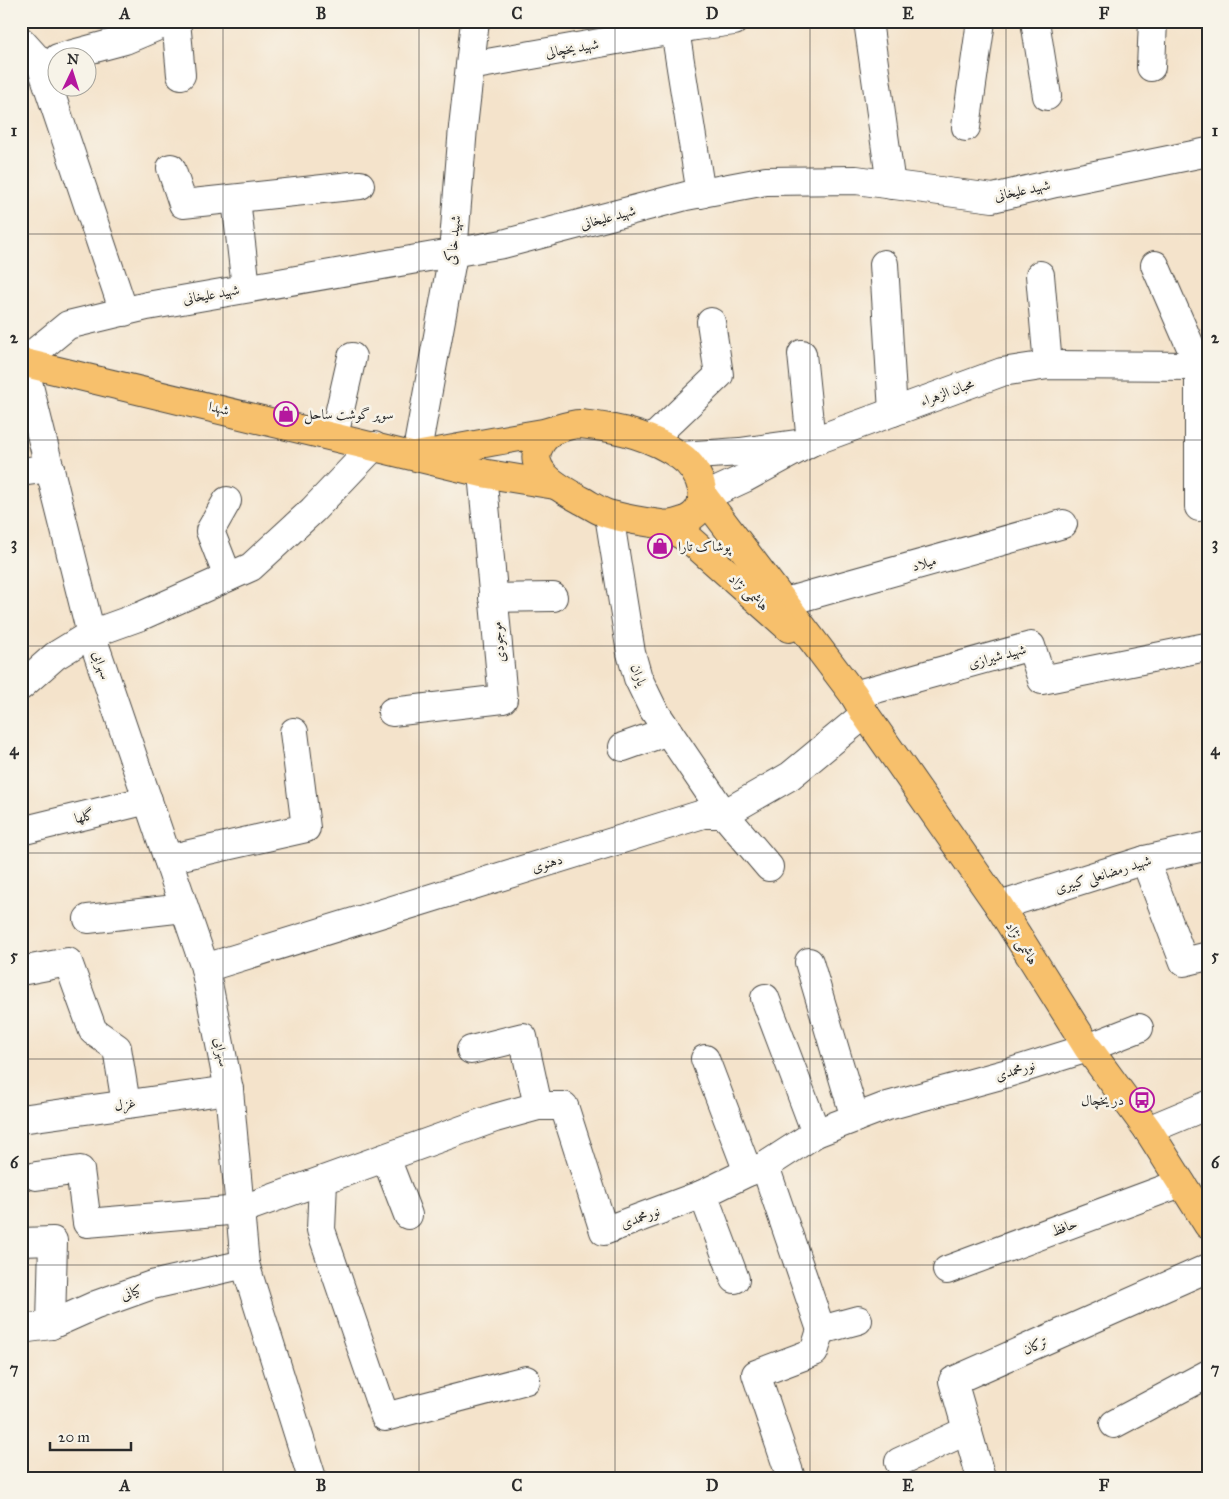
<svg xmlns="http://www.w3.org/2000/svg" width="1229" height="1499" viewBox="0 0 1229 1499" font-family="'IM FELL Great Primer',Amiri,serif">
	<style>
		.lines { fill: none; stroke-linecap: round; stroke-linejoin: round }
		.minor-casing { stroke: #494743; stroke-width: 30 }
		.major-casing { stroke: #494743; stroke-width: 30 }
		.minor { stroke: #fff; stroke-width: 28 }
		.major { stroke: #f7c06c; stroke-width: 28 }
		.grid { fill: none; stroke: #2b2b2b; stroke-width: 1; stroke-opacity: 0.55 }
		.labels { text-anchor: middle; stroke-width: 5; stroke-linejoin: round; paint-order: stroke }
		.street-label { font-size: 14px; fill: #2b2b2b; stroke: #f7f3e8 }
		.poi-label { font-size: 14px; fill: #2b2b2b; stroke: #f7f3e8; text-anchor: start }
		.neatline { fill: none; stroke: #2b2b2b; stroke-width: 2 }
		.grid-label { font-size: 16px; text-anchor: middle; font-weight: bold; fill: #2b2b2b }
	</style>
	<rect width="100%" height="100%" fill="#f7f3e8"/>
	<filter id="ink" filterUnits="userSpaceOnUse"><feTurbulence type="fractalNoise" baseFrequency=".02" numOctaves="2"/><feDisplacementMap in="SourceGraphic" scale="10" xChannelSelector="R" yChannelSelector="G"/><feConvolveMatrix kernelMatrix="1 2 1 2 8 2 1 2 1" color-interpolation-filters="sRGB"/></filter>
	<filter id="wash" filterUnits="userSpaceOnUse"><feTurbulence type="fractalNoise" baseFrequency=".0096" numOctaves="4" result="noise"/><feDisplacementMap in="SourceGraphic" scale="20" xChannelSelector="R" yChannelSelector="G"/><feGaussianBlur stdDeviation="1.12" result="paint"/><feColorMatrix in="noise" values="0 0 0 0 0 0 0 0 0 0 0 0 0 0 0 0 0 1.4 0 .05"/><feComposite in="paint" operator="in"/></filter>
	<g filter="url(#wash)">
		<rect width="100%" height="100%" fill="#f4e3cb"/>
	</g>
	<g filter="url(#ink)">
		<g class="lines">
			<defs>
				<g id="minor">
					<polyline points="176,21 181,75"/>
					<polyline points="868,21 891,185"/>
					<polyline points="1035,21 1047,96"/>
					<polyline points="675,30 701,194"/>
					<polyline points="21,41 40,62 124,312"/>
					<polyline points="58,58 125,40 170,21"/>
					<polyline points="470,66 696,26 734,21"/>
					<polyline points="1151,67 1153,21"/>
					<polyline points="966,127 981,21"/>
					<polyline points="171,168 183,204 360,185"/>
					<polyline points="236,199 246,288"/>
					<polyline points="884,264 893,412"/>
					<polyline points="1155,265 1199,366 1199,507"/>
					<polyline points="1040,275 1048,365"/>
					<polyline points="334,436 352,357"/>
					<polyline points="651,440 719,375 711,322"/>
					<polyline points="416,456 453,254 463,127 475,21"/>
					<polyline points="681,456 740,452 811,442 802,354"/>
					<polyline points="21,472 50,468"/>
					<polyline points="704,497 745,478 811,442 1002,372 1048,365 1199,366 1208,365"/>
					<polyline points="227,501 210,531 228,577"/>
					<polyline points="609,515 631,653 638,678 653,709 724,814 769,867"/>
					<polyline points="493,598 553,597"/>
					<polyline points="785,602 1063,524"/>
					<polyline points="21,686 55,656 91,634 141,616 251,567 313,510 374,446"/>
					<polyline points="854,695 1031,646 1042,680 1206,647"/>
					<polyline points="392,712 503,699 482,473"/>
					<polyline points="623,747 668,731"/>
					<polyline points="21,831 148,800"/>
					<polyline points="168,859 306,828 294,732"/>
					<polyline points="1145,860 1184,962 1208,956"/>
					<polyline points="999,906 1145,860 1208,846"/>
					<polyline points="88,919 184,908"/>
					<polyline points="809,962 855,1118"/>
					<polyline points="21,967 26,970 68,962 93,1031 117,1048 126,1104"/>
					<polyline points="205,968 703,814 724,814 790,776 865,714"/>
					<polyline points="765,998 816,1133"/>
					<polyline points="471,1050 523,1037 538,1106"/>
					<polyline points="705,1059 748,1172"/>
					<polyline points="21,1119 229,1090"/>
					<polyline points="1148,1130 1208,1105"/>
					<polyline points="386,1158 408,1215"/>
					<polyline points="765,1166 821,1330 814,1352 756,1374 791,1478"/>
					<polyline points="36,1176 80,1170 87,1223 240,1210 495,1118 538,1106 564,1106 604,1231 703,1194 748,1172 765,1166 816,1133 884,1107 1008,1073 1088,1048 1139,1028"/>
					<polyline points="323,1181 321,1230 385,1417 526,1380"/>
					<polyline points="703,1194 735,1279"/>
					<polyline points="21,1242 53,1241 51,1325"/>
					<polyline points="947,1270 1181,1183"/>
					<polyline points="21,1329 51,1325 96,1305 152,1285 245,1264"/>
					<polyline points="821,1330 858,1320"/>
					<polyline points="1114,1424 1208,1374"/>
					<polyline points="899,1462 968,1430"/>
					<polyline points="312,1478 245,1264 229,1090 205,968 91,634 23,362 68,325 147,306 503,244 686,196 766,181 856,180 993,198 1056,183 1208,152"/>
					<polyline points="981,1478 953,1381 1208,1268"/>
				</g>
				<g id="major">
					<polyline points="21,362 482,473 555,485"/>
					<path d="M416,456C458,448 501,440 543,433C554,431 568,424 580,424C613,427 652,436 680,456C701,470 715,507 686,520C678,523 669,526 660,524C644,522 627,519 612,515C601,513 591,505 581,500C562,489 523,471 541,443C543,439 548,435 551,431"/>
					<polyline points="704,497 854,695 865,714 999,906 1088,1048 1148,1130 1208,1225"/>
					<polyline points="663,525 689,539 789,628"/>
				</g>
			</defs>
			<use href="#minor" class="minor-casing"/>
			<use href="#major" class="major-casing"/>
			<use href="#minor" class="minor"/>
			<use href="#major" class="major"/>
		</g>
	</g>
	<path class="grid" d="M223,21V1478M419,21V1478M615,21V1478M810,21V1478M1006,21V1478M21,234H1208M21,440H1208M21,646H1208M21,853H1208M21,1059H1208M21,1265H1208"/>
	<defs>
		<symbol id="shop-ring" viewBox="-11 -11 22 22"><circle r="9.5" fill="#f7f3e8" stroke="#b5179e" stroke-width="1.5"/><path d="M-5-2.5h2.3a2.7 3.5 0 0 1 5.4 0H5L5.5 6h-11ZM-1.5-2.5h3a1.5 2.3 0 0 0-3 0Z" fill="#b5179e"/></symbol>
		<symbol id="bus-ring" viewBox="-11 -11 22 22"><circle r="9.5" fill="#f7f3e8" stroke="#b5179e" stroke-width="1.5"/><path d="M-5-6H5V4H4V6H2V4H-2V6H-4V4H-5ZM-3.5-4V0h7V-4ZM-3.5 1.2v1.5H-2V1.2ZM2 1.2v1.5H3.5V1.2Z" fill="#b5179e"/></symbol>
	</defs>
	<g fill-rule="evenodd">
		<use href="#shop-ring" x="272" y="400" width="28" height="28"/>
		<use href="#shop-ring" x="646" y="532" width="28" height="28"/>
		<use href="#bus-ring" x="1128" y="1086" width="28" height="28"/>
	</g>
	<g class="labels">
		<g class="street-label">
			<text transform="translate(572 48) rotate(-10)" y="5">شهید یخچالی</text>
			<text transform="translate(1022 190) rotate(-12)" y="5">شهید علیخانی</text>
			<text transform="translate(608 217) rotate(-15)" y="5">شهید علیخانی</text>
			<text transform="translate(453 240) rotate(-84)" y="5">شهید خاکی</text>
			<text transform="translate(211 294) rotate(-10)" y="5">شهید علیخانی</text>
			<text transform="translate(947 392) rotate(-20)" y="5">محبان الزهراء</text>
			<text transform="translate(219 408) rotate(13)" y="5">شهدا</text>
			<text transform="translate(924 563) rotate(-16)" y="5">میلاد</text>
			<text transform="translate(749 592) rotate(42)" y="5">هاشمی نژاد</text>
			<text transform="translate(498 642) rotate(-96)" y="5">موجودی</text>
			<text transform="translate(997 656) rotate(-15)" y="5">شهید شیرازی</text>
			<text transform="translate(102 665) rotate(71)" y="5">سهرابی</text>
			<text transform="translate(639 675) rotate(70)" y="5">یاران</text>
			<text transform="translate(84 816) rotate(-14)" y="5">گلها</text>
			<text transform="translate(547 863) rotate(-17)" y="5">دهنوی</text>
			<text transform="translate(1103 874) rotate(-17)" y="5">شهید رمضانعلی کبیری</text>
			<text transform="translate(1022 943) rotate(58)" y="5">هاشمی نژاد</text>
			<text transform="translate(222 1052) rotate(79)" y="5">سهرابی</text>
			<text transform="translate(1015 1070) rotate(-17)" y="5">نورمحمدی</text>
			<text transform="translate(125 1104) rotate(-8)" y="5">غزل</text>
			<text transform="translate(640 1217) rotate(-20)" y="5">نورمحمدی</text>
			<text transform="translate(1064 1227) rotate(-21)" y="5">حافظ</text>
			<text transform="translate(131 1292) rotate(-20)" y="5">کیانی</text>
			<text transform="translate(1035 1345) rotate(-24)" y="5">ترکان</text>
		</g>
		<g class="poi-label">
			<text x="304" y="419">سوپر گوشت ساحل</text>
			<text x="678" y="551">پوشاک تارا</text>
			<text x="1124" y="1105" text-anchor="end">در یخچال</text>
		</g>
	</g>
	<rect width="1229" height="1499" fill="none" stroke="#f7f3e8" stroke-width="55"/>
	<g transform="translate(72 72) rotate(4)"><circle r="24" fill="#f7f3e8" stroke="#a5a39c"/>
	<path d="M0-4L9 19L0 12L-9 19Z" fill="#b5179e"/>
	<text y="-8" font-size="14" font-weight="bold" text-anchor="middle" fill="#2b2b2b">N</text>
	</g>
	<path d="M50 1442v8h81v-8" fill="none" stroke="#2b2b2b" stroke-width="2.5"/>
	<text x="58" y="1442" font-size="15" fill="#2b2b2b" stroke="#f7f3e8" stroke-width="4" paint-order="stroke">20 m</text>
	<rect x="28" y="28" width="1174" height="1444" class="neatline"/>
	<g class="grid-label">
		<text x="125" y="19">A</text>
		<text x="321" y="19">B</text>
		<text x="517" y="19">C</text>
		<text x="712" y="19">D</text>
		<text x="908" y="19">E</text>
		<text x="1104" y="19">F</text>
		<text x="14" y="136">1</text>
		<text x="1215" y="136">1</text>
		<text x="14" y="343">2</text>
		<text x="1215" y="343">2</text>
		<text x="14" y="549">3</text>
		<text x="1215" y="549">3</text>
		<text x="14" y="755">4</text>
		<text x="1215" y="755">4</text>
		<text x="14" y="961">5</text>
		<text x="1215" y="961">5</text>
		<text x="14" y="1168">6</text>
		<text x="1215" y="1168">6</text>
		<text x="14" y="1374">7</text>
		<text x="1215" y="1374">7</text>
		<text x="125" y="1491">A</text>
		<text x="321" y="1491">B</text>
		<text x="517" y="1491">C</text>
		<text x="712" y="1491">D</text>
		<text x="908" y="1491">E</text>
		<text x="1104" y="1491">F</text>
	</g>
</svg>
